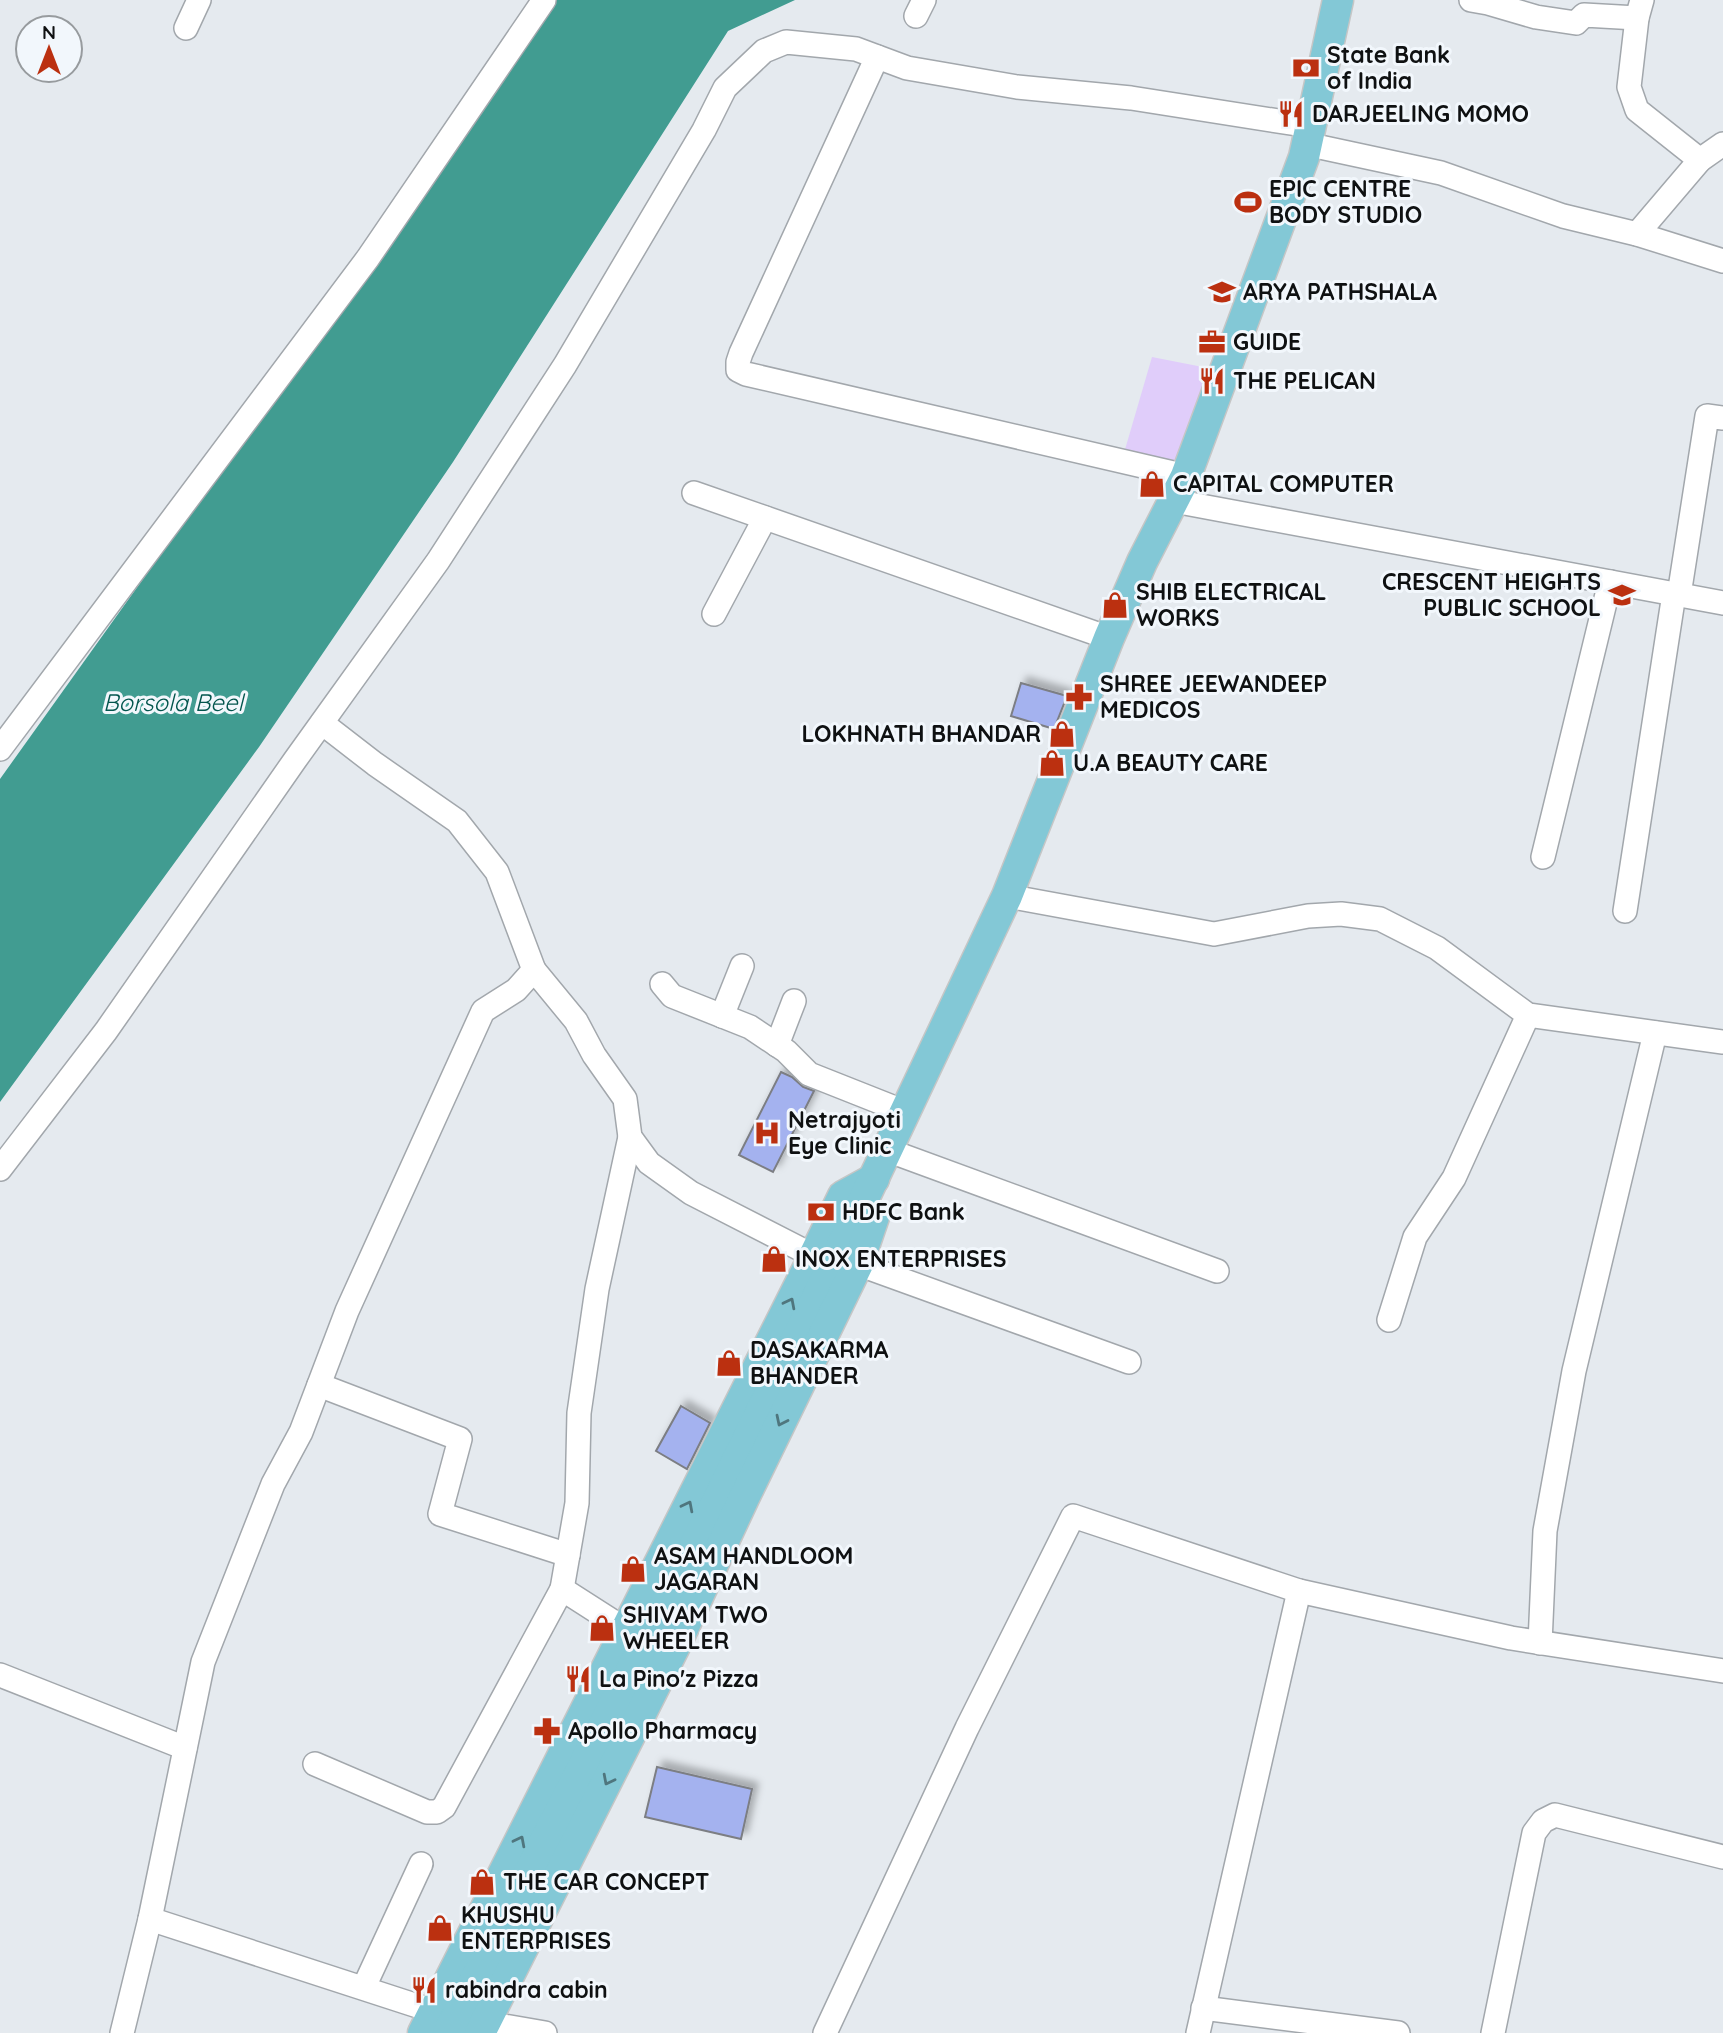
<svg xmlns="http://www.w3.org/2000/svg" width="1723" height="2033" viewBox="0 0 1723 2033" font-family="Quicksand,sans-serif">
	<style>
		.green { fill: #e0cdfa }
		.water { fill: #419c91 }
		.building { fill: #a4b2ef; stroke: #7c7e83; stroke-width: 2; filter: url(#shadow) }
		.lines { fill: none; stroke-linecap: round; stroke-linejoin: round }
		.minor-casing { stroke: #a2a7ac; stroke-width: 26 }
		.major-casing { stroke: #c5c6c6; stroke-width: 33 }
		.minor { stroke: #fff; stroke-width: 23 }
		.major { stroke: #83c8d6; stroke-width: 30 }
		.oneway { stroke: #4f767e }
		.labels { text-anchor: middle; stroke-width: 6; stroke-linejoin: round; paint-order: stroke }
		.poi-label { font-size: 23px; font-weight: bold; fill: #0f1112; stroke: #f2f7fc; text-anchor: start }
		.water-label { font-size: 24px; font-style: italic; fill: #02554d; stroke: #f2f7fc }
	</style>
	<defs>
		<filter id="shadow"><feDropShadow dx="6" dy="-6" stdDeviation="3.5" flood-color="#0004"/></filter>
	</defs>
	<rect width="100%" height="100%" fill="#e5eaef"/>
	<polygon class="green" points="1152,357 1218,370 1184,468 1124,453"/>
	<polygon class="water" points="551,0 795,0 728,31 453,462 259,747 0,1102 0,779 289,375"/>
	<g class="building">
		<polygon points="1021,683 1067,696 1054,729 1011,716"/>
		<polygon points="781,1072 792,1077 803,1087 814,1091 773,1172 739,1155"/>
		<polygon points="681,1406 710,1423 687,1469 656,1451"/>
		<polygon points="657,1767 752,1789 741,1839 645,1817"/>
	</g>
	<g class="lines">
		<defs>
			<g id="minor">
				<polyline points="1471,0 1488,3 1536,17 1576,23 1584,15 1637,18"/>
				<polyline points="1642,0 1637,18 1629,87 1637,110 1700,160"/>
				<polyline points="916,16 924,0"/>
				<polyline points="186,28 199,0"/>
				<polyline points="877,57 741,353 738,362 738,370 746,374 1186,476"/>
				<polyline points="1306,144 1441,173 1563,216 1637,234 1723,261"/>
				<polyline points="1637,234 1700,160 1723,144"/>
				<polyline points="694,493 1109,638"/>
				<polyline points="1174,501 1723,603"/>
				<polyline points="1679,595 1707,416 1723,418"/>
				<polyline points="714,614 765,518"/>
				<polyline points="322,723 375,764 457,821 497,872 534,970"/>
				<polyline points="0,749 368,258 544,0"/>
				<polyline points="1543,857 1610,582"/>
				<polyline points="1007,896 1214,934 1308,916 1341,914 1380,919 1437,948 1528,1015 1723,1042"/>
				<polyline points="1625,911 1674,594"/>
				<polyline points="662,984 672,996 750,1027 786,1051 809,1074 905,1112"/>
				<polyline points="722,1016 742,966"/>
				<polyline points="777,1045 794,1001"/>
				<polyline points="887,1150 1217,1271"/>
				<polyline points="0,1169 106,1031 295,760 438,561 565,365 704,130 725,88 764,51 786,42 856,49 907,68 1017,87 1131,98 1310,126"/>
				<polyline points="858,1264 1129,1362"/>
				<polyline points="1389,1320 1415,1237 1454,1178 1528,1015"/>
				<polyline points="319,1385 460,1439 440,1514 568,1555"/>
				<polyline points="562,1589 577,1503 579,1413 597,1289 630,1137"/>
				<polyline points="1540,1643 1545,1531 1574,1371 1655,1033"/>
				<polyline points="0,1675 185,1748"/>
				<polyline points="315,1764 427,1812 437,1812 444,1807 562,1589 626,1630"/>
				<polyline points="150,1919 433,2011"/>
				<polyline points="364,1987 421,1864"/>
				<polyline points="1203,2008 1398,2033"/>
				<polyline points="486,2023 545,2033"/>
				<polyline points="122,2033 150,1919 203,1662 273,1484 301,1432 347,1311 483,1011 516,990 534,970 576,1021 594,1055 625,1099 630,1137 649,1163 691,1193 814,1256"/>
				<polyline points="825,2033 967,1728 1073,1516 1299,1591"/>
				<polyline points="1198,2033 1299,1591 1511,1638 1723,1671"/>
				<polyline points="1493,2033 1534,1833 1543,1821 1555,1815 1723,1857"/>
			</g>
			<g id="major">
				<polyline points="423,2033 814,1256 843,1196 874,1179"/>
				<polyline points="448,2033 717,1501 836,1258 1007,896 1109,638 1142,562 1186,476 1304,157 1338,0"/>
				<polyline points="480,2033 675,1646 744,1498 858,1264 874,1217"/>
			</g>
		</defs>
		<use href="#minor" class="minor-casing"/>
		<use href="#major" class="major-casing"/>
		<use href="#minor" class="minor"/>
		<use href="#major" class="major"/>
	</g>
	<defs><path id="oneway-chevron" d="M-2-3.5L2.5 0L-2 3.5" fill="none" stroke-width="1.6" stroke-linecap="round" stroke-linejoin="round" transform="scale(1.75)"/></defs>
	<g class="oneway">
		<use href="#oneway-chevron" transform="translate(790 1303) rotate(-63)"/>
		<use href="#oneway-chevron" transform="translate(781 1421) rotate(116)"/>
		<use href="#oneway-chevron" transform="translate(688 1506) rotate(-63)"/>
		<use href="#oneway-chevron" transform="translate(608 1780) rotate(117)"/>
		<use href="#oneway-chevron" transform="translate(520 1841) rotate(-63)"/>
	</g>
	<defs>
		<symbol id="bank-bare" viewBox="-9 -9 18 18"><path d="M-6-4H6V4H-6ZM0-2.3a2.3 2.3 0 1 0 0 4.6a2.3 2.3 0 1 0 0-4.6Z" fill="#bb3010" stroke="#f2f7fc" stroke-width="2.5" paint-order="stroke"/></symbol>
		<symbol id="restaurant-bare" viewBox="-9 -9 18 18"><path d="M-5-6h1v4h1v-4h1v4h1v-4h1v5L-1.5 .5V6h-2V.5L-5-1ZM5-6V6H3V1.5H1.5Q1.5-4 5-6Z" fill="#bb3010" stroke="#f2f7fc" stroke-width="2.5" paint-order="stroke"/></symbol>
		<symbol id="stadium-bare" viewBox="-9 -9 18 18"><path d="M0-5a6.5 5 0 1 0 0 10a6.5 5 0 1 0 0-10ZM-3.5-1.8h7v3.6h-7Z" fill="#bb3010" stroke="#f2f7fc" stroke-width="2.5" paint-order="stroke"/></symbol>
		<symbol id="school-bare" viewBox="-9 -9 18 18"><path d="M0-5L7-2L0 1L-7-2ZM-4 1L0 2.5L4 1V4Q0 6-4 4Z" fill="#bb3010" stroke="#f2f7fc" stroke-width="2.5" paint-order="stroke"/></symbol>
		<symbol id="office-bare" viewBox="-9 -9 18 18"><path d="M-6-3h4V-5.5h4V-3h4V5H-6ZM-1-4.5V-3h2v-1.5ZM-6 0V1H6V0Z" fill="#bb3010" stroke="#f2f7fc" stroke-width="2.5" paint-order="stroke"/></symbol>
		<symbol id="shop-bare" viewBox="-9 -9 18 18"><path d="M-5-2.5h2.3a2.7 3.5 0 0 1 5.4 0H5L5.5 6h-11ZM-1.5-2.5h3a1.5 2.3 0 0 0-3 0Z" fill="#bb3010" stroke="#f2f7fc" stroke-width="2.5" paint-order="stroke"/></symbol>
		<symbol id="pharmacy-bare" viewBox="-9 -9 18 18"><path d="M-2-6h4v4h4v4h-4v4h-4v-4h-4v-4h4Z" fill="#bb3010" stroke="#f2f7fc" stroke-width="2.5" paint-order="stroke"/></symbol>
		<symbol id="hospital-bare" viewBox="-9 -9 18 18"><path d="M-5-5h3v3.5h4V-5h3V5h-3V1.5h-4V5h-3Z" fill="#bb3010" stroke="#f2f7fc" stroke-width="2.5" paint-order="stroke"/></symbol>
	</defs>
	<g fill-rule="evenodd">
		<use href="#bank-bare" x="1287" y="49" width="38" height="38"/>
		<use href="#restaurant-bare" x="1272" y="95" width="38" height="38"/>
		<use href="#stadium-bare" x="1229" y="183" width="38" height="38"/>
		<use href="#school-bare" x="1203" y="273" width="38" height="38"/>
		<use href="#office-bare" x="1193" y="323" width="38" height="38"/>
		<use href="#restaurant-bare" x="1193" y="362" width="38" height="38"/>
		<use href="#shop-bare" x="1133" y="465" width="38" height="38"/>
		<use href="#school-bare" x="1603" y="576" width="38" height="38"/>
		<use href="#shop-bare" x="1096" y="586" width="38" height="38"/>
		<use href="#pharmacy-bare" x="1060" y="678" width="38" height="38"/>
		<use href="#shop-bare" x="1043" y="715" width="38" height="38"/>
		<use href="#shop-bare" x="1033" y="744" width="38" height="38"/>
		<use href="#hospital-bare" x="748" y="1114" width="38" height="38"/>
		<use href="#bank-bare" x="802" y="1193" width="38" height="38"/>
		<use href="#shop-bare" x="755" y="1240" width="38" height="38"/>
		<use href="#shop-bare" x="710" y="1344" width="38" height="38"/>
		<use href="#shop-bare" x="614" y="1550" width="38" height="38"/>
		<use href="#shop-bare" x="583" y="1609" width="38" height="38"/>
		<use href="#restaurant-bare" x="559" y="1660" width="38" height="38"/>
		<use href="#pharmacy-bare" x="528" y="1712" width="38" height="38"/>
		<use href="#shop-bare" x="463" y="1863" width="38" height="38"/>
		<use href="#shop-bare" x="421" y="1909" width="38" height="38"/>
		<use href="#restaurant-bare" x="405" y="1971" width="38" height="38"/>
	</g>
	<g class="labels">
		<g class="poi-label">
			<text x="1327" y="63">State Bank<tspan x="1327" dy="26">of India</tspan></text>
			<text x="1312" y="122">DARJEELING MOMO</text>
			<text x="1269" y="197">EPIC CENTRE<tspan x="1269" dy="26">BODY STUDIO</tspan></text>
			<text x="1243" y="300">ARYA PATHSHALA</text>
			<text x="1233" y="350">GUIDE</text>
			<text x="1233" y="389">THE PELICAN</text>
			<text x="1173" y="492">CAPITAL COMPUTER</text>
			<text x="1601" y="590" text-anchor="end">CRESCENT HEIGHTS<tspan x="1601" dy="26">PUBLIC SCHOOL</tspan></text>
			<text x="1136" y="600">SHIB ELECTRICAL<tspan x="1136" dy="26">WORKS</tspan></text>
			<text x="1100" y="692">SHREE JEEWANDEEP<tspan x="1100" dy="26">MEDICOS</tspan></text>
			<text x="1041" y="742" text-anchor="end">LOKHNATH BHANDAR</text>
			<text x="1073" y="771">U.A BEAUTY CARE</text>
			<text x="788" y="1128">Netrajyoti<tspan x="788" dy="26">Eye Clinic</tspan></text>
			<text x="842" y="1220">HDFC Bank</text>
			<text x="795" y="1267">INOX ENTERPRISES</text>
			<text x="750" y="1358">DASAKARMA<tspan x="750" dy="26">BHANDER</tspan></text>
			<text x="654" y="1564">ASAM HANDLOOM<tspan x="654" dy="26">JAGARAN</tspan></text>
			<text x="623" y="1623">SHIVAM TWO<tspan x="623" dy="26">WHEELER</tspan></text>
			<text x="599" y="1687">La Pino'z Pizza</text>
			<text x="568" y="1739">Apollo Pharmacy</text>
			<text x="503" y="1890">THE CAR CONCEPT</text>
			<text x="461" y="1923">KHUSHU<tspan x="461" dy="26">ENTERPRISES</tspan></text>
			<text x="445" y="1998">rabindra cabin</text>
		</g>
		<g class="water-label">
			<text x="173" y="711">Borsola Beel</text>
		</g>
	</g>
	<g transform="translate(49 49)"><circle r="33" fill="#f2f7fc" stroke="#979b9e" stroke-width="2"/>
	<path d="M0-5L12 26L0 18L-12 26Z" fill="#bb3010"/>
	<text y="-10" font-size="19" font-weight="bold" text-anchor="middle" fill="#0f1112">N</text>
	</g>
</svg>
